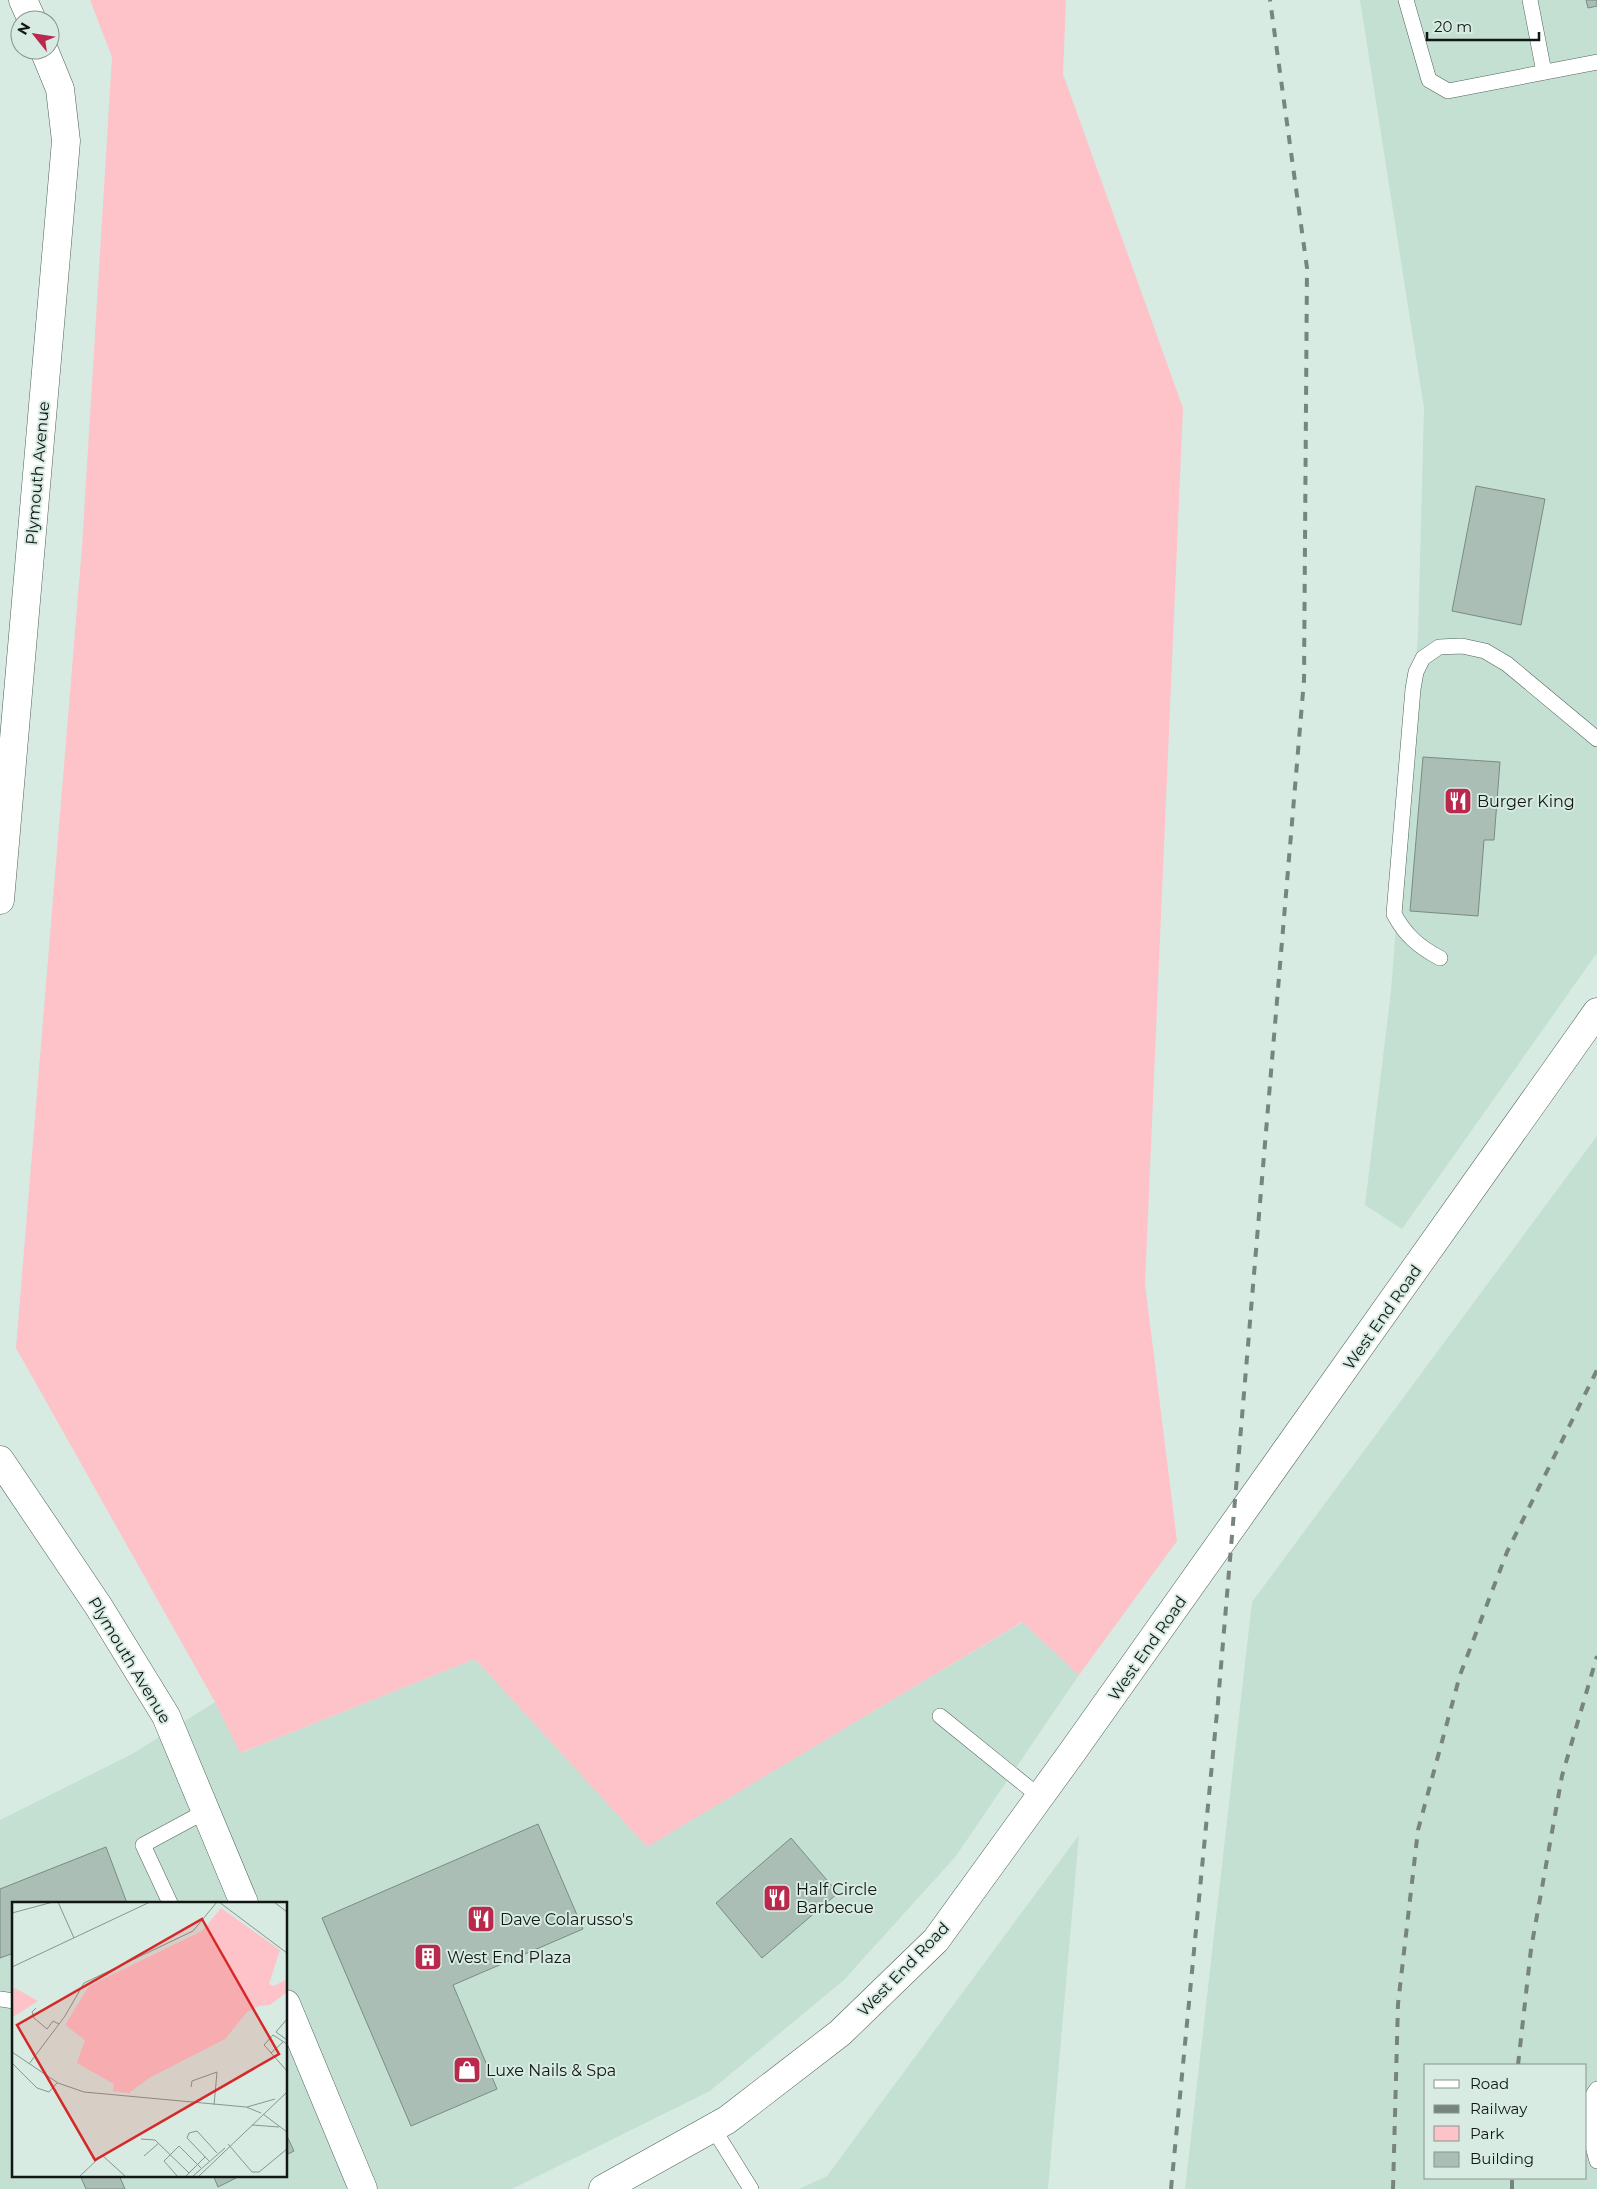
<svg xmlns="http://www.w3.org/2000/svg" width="1597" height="2189" viewBox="0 0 1597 2189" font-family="Montserrat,sans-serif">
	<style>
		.built { fill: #c4e0d3; fill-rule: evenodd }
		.green { fill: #fdc3c8 }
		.building { fill: #aabeb5; stroke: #798c83 }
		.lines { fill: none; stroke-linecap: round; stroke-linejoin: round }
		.service-casing { stroke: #51625a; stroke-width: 16 }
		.minor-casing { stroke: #51625a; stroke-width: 29 }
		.primary-casing { stroke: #51625a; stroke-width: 29 }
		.service { stroke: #fff; stroke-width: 15 }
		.minor { stroke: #fff; stroke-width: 28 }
		.primary { stroke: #fff; stroke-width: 28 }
		.rail { stroke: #77857e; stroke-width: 4; stroke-dasharray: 9 9; stroke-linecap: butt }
		.labels { text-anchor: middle; stroke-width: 4; stroke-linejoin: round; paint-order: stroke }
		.street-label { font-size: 16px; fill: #101714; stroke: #d7ebe2 }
		.poi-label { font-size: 16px; fill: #101714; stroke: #d7ebe2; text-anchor: start }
		.inset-road { fill: none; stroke: #879690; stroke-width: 1 }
		.view { fill: #d62828; fill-opacity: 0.15; stroke: #d62828; stroke-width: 2.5 }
		.inset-edge { fill: none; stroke: #101714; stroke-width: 2.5 }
	</style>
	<rect width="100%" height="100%" fill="#d7ebe2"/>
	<g class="built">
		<polygon points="1360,0 1597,0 1597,953 1402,1229 1365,1205 1391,991 1418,636 1424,408"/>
		<path d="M1597,1136V2189H1185L1252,1602ZM1426,2065H1586V2178H1426Z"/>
		<path d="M1023,1622L1079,1675L956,1856L844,1980L710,2091L512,2189H0V1820L134,1753L215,1702L241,1753L475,1659L647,1846ZM14,1903H286V2175H14Z"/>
		<polygon points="1079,1835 1048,2189 799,2189 827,2176"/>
	</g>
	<polygon class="green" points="90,0 1066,0 1063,74 1183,408 1145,1284 1177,1541 1079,1675 1022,1622 647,1847 475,1659 240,1753 215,1702 16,1348 82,547 112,57"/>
	<g class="building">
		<polygon points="1586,0 1597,0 1597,6 1588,8"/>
		<polygon points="1476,486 1545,499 1521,625 1452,611"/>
		<polygon points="1423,757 1500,762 1494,840 1484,840 1478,916 1410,911"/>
		<polygon points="538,1824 583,1929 453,1985 497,2089 411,2126 322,1918"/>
		<polygon points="791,1838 838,1893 762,1958 716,1903"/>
		<polygon points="106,1847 127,1903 14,1903 14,1953 0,1958 0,1889"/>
		<polygon points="286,2134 294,2151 286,2155"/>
		<polygon points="80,2175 119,2175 125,2189 86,2189"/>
		<polygon points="213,2175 242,2175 218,2187"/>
	</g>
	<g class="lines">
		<defs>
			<g id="service">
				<polyline points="1406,0 1429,80 1448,91 1597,62"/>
				<polyline points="1530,0 1544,72"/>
				<path d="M1440,958C1419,947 1405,935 1394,914L1413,689L1416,672L1423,658L1439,647L1462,646L1485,651L1507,664L1597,739"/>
				<polyline points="940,1716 1040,1797"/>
				<polyline points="170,1903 143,1845 206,1811"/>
				<polyline points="0,1999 14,2001"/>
				<polyline points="1597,2089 1593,2095 1592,2143 1597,2161"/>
				<polyline points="713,2128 751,2189"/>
			</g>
			<g id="minor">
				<polyline points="23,0 32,20"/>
				<polyline points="0,900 66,141 60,89 44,50"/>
				<polyline points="0,1460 99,1607 166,1716 244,1903"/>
				<polyline points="286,2004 363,2189"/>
			</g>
			<polyline id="primary" points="603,2189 727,2120 840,2033 936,1940 1073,1751 1597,1012"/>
		</defs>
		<use href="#service" class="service-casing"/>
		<use href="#minor" class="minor-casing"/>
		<use href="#primary" class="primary-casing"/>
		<use href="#service" class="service"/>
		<use href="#minor" class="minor"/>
		<use href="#primary" class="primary"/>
		<g class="rail">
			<polyline points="1518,2065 1531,1949 1562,1776 1597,1656"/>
			<polyline points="1171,2189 1218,1702 1304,680 1307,268 1270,0"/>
			<polyline points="1393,2189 1398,2004 1418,1830 1460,1675 1507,1552 1597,1370"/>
			<polyline points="1512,2189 1512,2178"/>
		</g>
	</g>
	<defs>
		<symbol id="restaurant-square" viewBox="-11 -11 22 22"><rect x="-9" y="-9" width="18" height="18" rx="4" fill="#b9294e" stroke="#d7ebe2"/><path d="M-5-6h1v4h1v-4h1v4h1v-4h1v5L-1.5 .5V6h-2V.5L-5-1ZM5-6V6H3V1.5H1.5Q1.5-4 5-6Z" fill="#fff"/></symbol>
		<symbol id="building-square" viewBox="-11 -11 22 22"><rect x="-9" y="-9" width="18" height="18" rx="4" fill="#b9294e" stroke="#d7ebe2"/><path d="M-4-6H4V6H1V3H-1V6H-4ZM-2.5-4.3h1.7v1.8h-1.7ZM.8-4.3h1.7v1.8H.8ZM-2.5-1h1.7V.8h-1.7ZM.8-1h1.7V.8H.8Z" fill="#fff"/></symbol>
		<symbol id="shop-square" viewBox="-11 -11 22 22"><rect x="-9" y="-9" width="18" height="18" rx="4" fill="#b9294e" stroke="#d7ebe2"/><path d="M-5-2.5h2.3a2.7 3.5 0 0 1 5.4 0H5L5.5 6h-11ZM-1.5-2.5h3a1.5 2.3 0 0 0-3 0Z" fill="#fff"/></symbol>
	</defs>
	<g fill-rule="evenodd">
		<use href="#restaurant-square" x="1442" y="785" width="32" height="32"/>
		<use href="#restaurant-square" x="761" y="1882" width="32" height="32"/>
		<use href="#restaurant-square" x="465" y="1903" width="32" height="32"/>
		<use href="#building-square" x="412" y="1941" width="32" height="32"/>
		<use href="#shop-square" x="451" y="2054" width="32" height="32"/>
	</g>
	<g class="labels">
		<g class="street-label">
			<text transform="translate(37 473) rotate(-85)" y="6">Plymouth Avenue</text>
			<text transform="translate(1382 1317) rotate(-55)" y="6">West End Road</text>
			<text transform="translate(1147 1648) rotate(-55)" y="6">West End Road</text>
			<text transform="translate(130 1660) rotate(59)" y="6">Plymouth Avenue</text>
			<text transform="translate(903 1969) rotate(-46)" y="6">West End Road</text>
		</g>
		<g class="poi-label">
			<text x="1477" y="807">Burger King</text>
			<text x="796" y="1895">Half Circle<tspan x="796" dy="18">Barbecue</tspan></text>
			<text x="500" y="1925">Dave Colarusso's</text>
			<text x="447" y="1963">West End Plaza</text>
			<text x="486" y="2076">Luxe Nails &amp; Spa</text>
		</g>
	</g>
	<g transform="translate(12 1902)">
		<rect width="275" height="275" fill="#d7ebe2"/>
		<path d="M209,6L268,48L257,82L262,84L275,77V90L258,103L247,104L235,110L213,137L137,176L117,191L101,189L102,182L65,161L73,138L53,123L77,84L190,29ZM3,86L26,99L0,116V88Z" fill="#fdc3c8"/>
		<path class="inset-road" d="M46,0L62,36M207,0L275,51M262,0L275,10M0,11L41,0M0,65L138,0M24,106L20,110L22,116L35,127L41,119L47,122M275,117L264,130L275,138M275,142L261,133L252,143L275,169M0,150L46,181L72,190L234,205L249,211M259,151L271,140M0,161L25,186L37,190L45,181M17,162L53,114L72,81L181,29L205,0M179,185L180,179L205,170L202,203M235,205L263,197M251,212L275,230M240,223L267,225M129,237L143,238L177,271M216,242L240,270H247L275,247M132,254L147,241M197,259L175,236L177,231L185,229L205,251M67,275L90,253L114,275M166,275L152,259L167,244L189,266M173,275L193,255M180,275L213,246M186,275L275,190"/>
		<path class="view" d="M190,17L267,152L83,258L5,123Z"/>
		<rect width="275" height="275" class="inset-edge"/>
	</g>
	<rect x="1424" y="2064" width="162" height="115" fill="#d7ebe2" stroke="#879690"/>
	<rect x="1434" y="2080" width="25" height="8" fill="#ffffff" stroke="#879690"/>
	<text x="1470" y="2089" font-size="15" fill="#101714">Road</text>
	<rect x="1434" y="2105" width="25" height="8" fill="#77857e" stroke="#879690"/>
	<text x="1470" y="2114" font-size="15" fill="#101714">Railway</text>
	<rect x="1434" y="2126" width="25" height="15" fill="#fdc3c8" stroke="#879690"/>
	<text x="1470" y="2139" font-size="15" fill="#101714">Park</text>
	<rect x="1434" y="2152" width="25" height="15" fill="#aabeb5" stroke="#879690"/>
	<text x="1470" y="2164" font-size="15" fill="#101714">Building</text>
	<g transform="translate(35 35) rotate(300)"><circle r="24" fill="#d7ebe2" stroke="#879690"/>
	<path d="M0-4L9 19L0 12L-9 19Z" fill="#b9294e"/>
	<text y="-8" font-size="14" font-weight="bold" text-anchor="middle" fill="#101714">N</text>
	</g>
	<path d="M1427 32v8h112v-8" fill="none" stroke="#101714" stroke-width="2.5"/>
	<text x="1434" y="32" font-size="15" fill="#101714" stroke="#d7ebe2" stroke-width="4" paint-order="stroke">20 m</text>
</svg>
